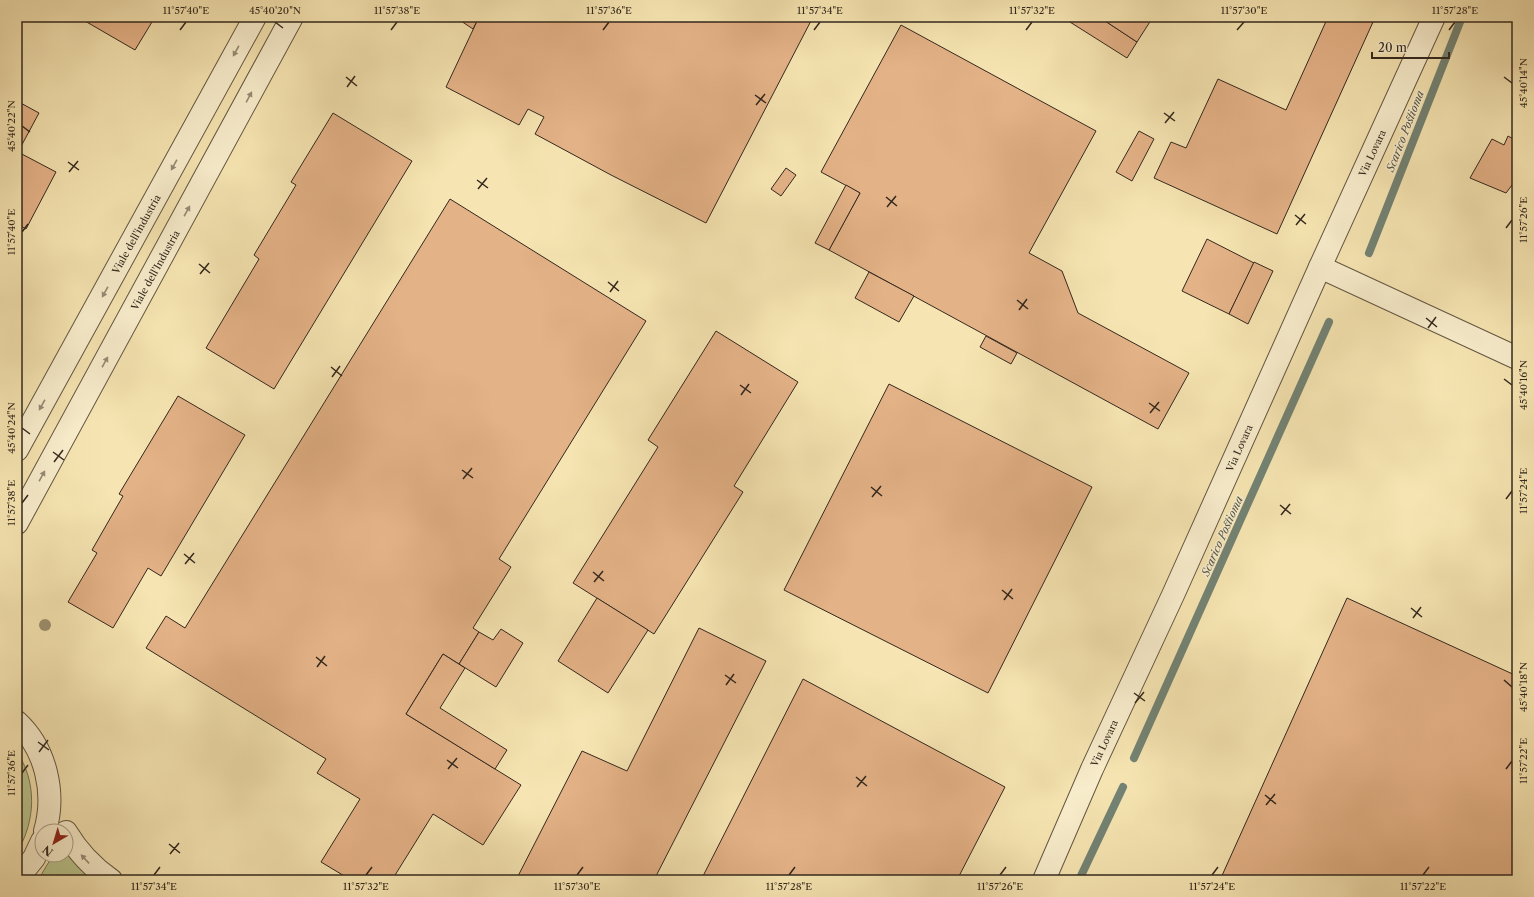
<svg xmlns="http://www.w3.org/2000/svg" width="1534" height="897" viewBox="0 0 1534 897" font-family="'Libre Caslon Text',serif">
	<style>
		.green { fill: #bbc58d; stroke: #777656 }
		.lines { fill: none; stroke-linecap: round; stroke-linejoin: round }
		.stream { stroke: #738374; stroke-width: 8 }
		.building { fill: #e4b287; stroke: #33281e }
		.minor-casing { stroke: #645743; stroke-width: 24 }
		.tertiary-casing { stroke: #645743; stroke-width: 24 }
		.minor { stroke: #f9eecd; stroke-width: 22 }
		.tertiary { stroke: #f9eecd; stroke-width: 22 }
		.tree { fill: #9d9270 }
		.oneway { fill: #968b76 }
		.ticks { fill: none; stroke: #33281e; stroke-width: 1.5 }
		.labels { text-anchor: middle; stroke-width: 3; stroke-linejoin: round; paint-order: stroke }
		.street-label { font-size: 10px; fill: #33281e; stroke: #f9eecd }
		.water-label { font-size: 11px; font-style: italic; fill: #535549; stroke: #f9eecd }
		.neatline { fill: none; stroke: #33281e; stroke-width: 1.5 }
		.ticks-label { font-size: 10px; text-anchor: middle; fill: #33281e }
	</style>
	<rect width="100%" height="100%" fill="#f6e5b2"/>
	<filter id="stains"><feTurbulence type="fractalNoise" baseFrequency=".005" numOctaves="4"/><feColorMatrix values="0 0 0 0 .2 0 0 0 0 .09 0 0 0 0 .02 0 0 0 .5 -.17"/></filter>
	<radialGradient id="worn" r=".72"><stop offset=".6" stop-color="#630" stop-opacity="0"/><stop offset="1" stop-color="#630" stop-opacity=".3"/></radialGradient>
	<g class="green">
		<path d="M17,752C37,782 36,821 17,852Z"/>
		<polygon points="66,849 97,880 38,880 53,855 66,855"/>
	</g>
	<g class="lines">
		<g class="stream">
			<polyline points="1369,253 1462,17"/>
			<polyline points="1134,758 1329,322"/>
			<polyline points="1079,880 1123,787"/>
		</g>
	</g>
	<g class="building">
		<polygon points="78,17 155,17 135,50"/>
		<polygon points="455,17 479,17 473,29"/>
		<polygon points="479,17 813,17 706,223 611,175 535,134 544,117 528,109 519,125 446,87"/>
		<polygon points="1062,17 1099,17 1137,42 1127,58"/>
		<polygon points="1099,17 1153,17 1137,42"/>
		<polygon points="1328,17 1362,17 1373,22 1277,234 1154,178 1171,142 1186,148 1218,79 1286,110"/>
		<polygon points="901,25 1096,131 1029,253 1062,271 1078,313 1189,373 1158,429 829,250 860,193 821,172"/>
		<polygon points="17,101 39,113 18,152 56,172 26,229 17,224"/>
		<polygon points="333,113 412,161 274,389 206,348 259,259 254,255 296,185 291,182"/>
		<polygon points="1139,131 1154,139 1132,181 1116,172"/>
		<polygon points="1508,136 1517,141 1517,182 1515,181 1506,193 1470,178 1492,139 1504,145"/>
		<polygon points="786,168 796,175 781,196 771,189"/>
		<polygon points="846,185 860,193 829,250 815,243"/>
		<polygon points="450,199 646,321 499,559 511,567 473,628 479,632 459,664 443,654 406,714 521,785 483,845 433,814 392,880 351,880 321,862 360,799 317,773 326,759 146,648 166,616 185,628"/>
		<polygon points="1207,239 1254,263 1229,314 1182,291"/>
		<polygon points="1254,262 1273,271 1248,324 1229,314"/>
		<polygon points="869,272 914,296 899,322 855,298"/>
		<polygon points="716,331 798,382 734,486 743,492 654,634 573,583 658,447 648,440"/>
		<polygon points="986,336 1017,353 1011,364 980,347"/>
		<polygon points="889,384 1092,487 988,693 784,590"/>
		<polygon points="178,396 245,435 161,576 148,568 113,628 68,602 97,553 92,550 123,496 119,494"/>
		<polygon points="597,598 648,630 608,693 558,661"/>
		<polygon points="1347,598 1517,676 1517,880 1220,880"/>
		<polygon points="699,628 766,661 654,880 516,880 582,751 627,771"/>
		<polygon points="501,629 523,643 496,687 459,664 479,632 493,640"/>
		<polygon points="443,654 465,668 440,708 507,750 495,769 406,714"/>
		<polygon points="803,679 1005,787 957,880 701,880"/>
	</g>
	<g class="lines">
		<defs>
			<polyline id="minor" points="1320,267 1517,358"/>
			<g id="tertiary">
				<polyline points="17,450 255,17"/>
				<polyline points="17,523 292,17"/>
				<path d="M17,722C46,749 56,793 45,831"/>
				<path d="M66,832C78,852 92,867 111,880"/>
				<polyline points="17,879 34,858 42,841"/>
				<polyline points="1044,880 1092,769 1173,595 1320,267 1434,17"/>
			</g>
		</defs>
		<use href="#minor" class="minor-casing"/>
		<use href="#tertiary" class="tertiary-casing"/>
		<use href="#minor" class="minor"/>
		<use href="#tertiary" class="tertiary"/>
	</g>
	<circle class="tree" cx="45" cy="625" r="6"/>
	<defs><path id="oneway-solid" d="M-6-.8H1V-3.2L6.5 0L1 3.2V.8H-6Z"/></defs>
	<g class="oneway">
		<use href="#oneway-solid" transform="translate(236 51) rotate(119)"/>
		<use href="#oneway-solid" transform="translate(249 97) rotate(-62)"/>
		<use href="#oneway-solid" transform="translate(174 165) rotate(119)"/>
		<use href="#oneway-solid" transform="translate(187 211) rotate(-61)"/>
		<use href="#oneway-solid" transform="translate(105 292) rotate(119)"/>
		<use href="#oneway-solid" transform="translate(105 362) rotate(-61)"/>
		<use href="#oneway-solid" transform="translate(42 405) rotate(119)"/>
		<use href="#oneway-solid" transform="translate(42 476) rotate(-61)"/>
		<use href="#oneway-solid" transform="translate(85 859) rotate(-133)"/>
	</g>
	<path class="ticks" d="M275,22L283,28M180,30L186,22M391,30L397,22M603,30L609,22M814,30L820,22M1026,30L1032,22M1237,30L1244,22M1449,30L1455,22M346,77L357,86M1504,77L1512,83M347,87L355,76M755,95L766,103M756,105L765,94M1164,113L1175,121M1165,123L1174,112M22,126L30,132M68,162L79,170M69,172L78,161M477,180L488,188M478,189L487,178M886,197L897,206M887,207L896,196M1295,215L1306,224M1296,225L1305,214M1506,228L1512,220M22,232L28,224M199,264L210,273M200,274L209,263M608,282L619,291M610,292L618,281M1017,300L1028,309M1019,310L1027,299M1426,318L1437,327M1428,328L1436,317M331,367L342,376M332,377L340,366M1504,379L1512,385M740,385L751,393M741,395L749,384M1149,403L1160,411M1150,413L1159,402M22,428L30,434M53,452L64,460M54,462L63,450M462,470L473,478M463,479L472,468M871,487L882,496M872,497L881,486M1506,499L1512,491M22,503L28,495M1280,505L1291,514M1281,515L1290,504M184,554L195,563M185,564L194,553M593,572L604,581M594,582L603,571M1002,590L1013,599M1004,600L1012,589M1411,608L1422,617M1413,618L1421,607M316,657L327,666M317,667L325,656M725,675L736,683M1504,680L1512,687M726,685L734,674M1134,693L1145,701M1135,703L1144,692M38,742L49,750M39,752L48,740M447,760L458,768M448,769L457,758M1506,769L1512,761M22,773L28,765M856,777L867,786M857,787L866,776M1265,795L1276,804M1266,805L1275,794M169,844L180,853M170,854L179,843M154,875L160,867M366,875L372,867M577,875L583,867M789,875L795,867M1000,875L1006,867M1212,875L1218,867M1423,875L1429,867"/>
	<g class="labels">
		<g class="street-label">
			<text transform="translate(1372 153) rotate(-65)" y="4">Via Lovara</text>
			<text transform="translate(136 234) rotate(-61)" y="4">Viale dell'industria</text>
			<text transform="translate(155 270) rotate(-61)" y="4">Viale dell'Industria</text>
			<text transform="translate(1239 448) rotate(-66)" y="4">Via Lovara</text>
			<text transform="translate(1104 743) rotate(-65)" y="4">Via Lovara</text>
		</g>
		<g class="water-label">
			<text transform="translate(1405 131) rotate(-69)" y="4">Scarico Postioma</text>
			<text transform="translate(1222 536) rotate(-66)" y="4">Scarico Postioma</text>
		</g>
	</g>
	<rect width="1534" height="897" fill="none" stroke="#f6e5b2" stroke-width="44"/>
	<g transform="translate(54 843) rotate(218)"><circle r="19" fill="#f9eecd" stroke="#aa9f87"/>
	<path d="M0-3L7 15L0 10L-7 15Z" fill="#8f2418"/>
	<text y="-6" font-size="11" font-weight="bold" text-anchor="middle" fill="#33281e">N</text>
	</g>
	<path d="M1372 52v6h77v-6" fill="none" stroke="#33281e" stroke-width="2"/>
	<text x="1378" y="52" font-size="12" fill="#33281e" stroke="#f9eecd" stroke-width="3" paint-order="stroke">20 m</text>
	<rect x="22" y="22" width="1490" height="853" class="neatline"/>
	<g class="ticks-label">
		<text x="186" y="14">11°57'40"E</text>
		<text x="275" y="14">45°40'20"N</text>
		<text x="397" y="14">11°57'38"E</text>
		<text x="609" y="14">11°57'36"E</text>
		<text x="820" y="14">11°57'34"E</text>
		<text x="1032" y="14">11°57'32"E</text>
		<text x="1244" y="14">11°57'30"E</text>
		<text x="1455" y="14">11°57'28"E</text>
		<text transform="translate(1523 83) rotate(-90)" y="4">45°40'14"N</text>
		<text transform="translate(11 126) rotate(-90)" y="4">45°40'22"N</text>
		<text transform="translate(1523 220) rotate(-90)" y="4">11°57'26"E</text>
		<text transform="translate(11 232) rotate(-90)" y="4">11°57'40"E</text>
		<text transform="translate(1523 385) rotate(-90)" y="4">45°40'16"N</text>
		<text transform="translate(11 428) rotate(-90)" y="4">45°40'24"N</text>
		<text transform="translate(1523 491) rotate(-90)" y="4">11°57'24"E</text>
		<text transform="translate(11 503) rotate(-90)" y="4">11°57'38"E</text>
		<text transform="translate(1523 687) rotate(-90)" y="4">45°40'18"N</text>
		<text transform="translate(1523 761) rotate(-90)" y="4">11°57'22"E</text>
		<text transform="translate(11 773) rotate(-90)" y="4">11°57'36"E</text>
		<text x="154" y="890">11°57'34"E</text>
		<text x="366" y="890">11°57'32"E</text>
		<text x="577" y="890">11°57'30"E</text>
		<text x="789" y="890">11°57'28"E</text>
		<text x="1000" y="890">11°57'26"E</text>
		<text x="1212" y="890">11°57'24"E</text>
		<text x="1423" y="890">11°57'22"E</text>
	</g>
	<rect width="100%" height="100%" filter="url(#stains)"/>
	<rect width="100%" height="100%" fill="url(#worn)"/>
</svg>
